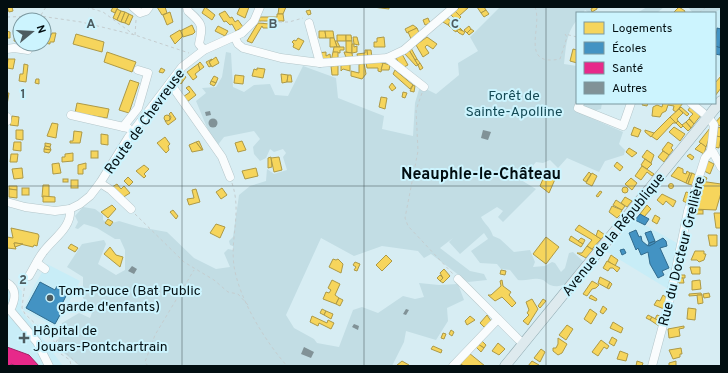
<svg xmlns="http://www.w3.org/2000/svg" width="728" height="373" viewBox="0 0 728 373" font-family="Overpass,sans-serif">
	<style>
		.built { fill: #c8edf7 }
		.green { fill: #c2dde4 }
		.homes { fill: #f6d55c; stroke: #ad9946 }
		.schools { fill: #4393c3; stroke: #306b8e }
		.health { fill: #e7298a; stroke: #a22166 }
		.building { fill: #819297 }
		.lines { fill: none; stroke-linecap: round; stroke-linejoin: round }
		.minor-casing { stroke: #b4c6ca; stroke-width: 9 }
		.major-casing { stroke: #8ea9b0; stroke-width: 11 }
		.path { stroke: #c5cdcf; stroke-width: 1; stroke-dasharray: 3 3; stroke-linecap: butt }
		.minor { stroke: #f9fcfd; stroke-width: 8 }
		.major { stroke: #deeaee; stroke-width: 10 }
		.grid { fill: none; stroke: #4d5c60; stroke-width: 1; stroke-opacity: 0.55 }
		.poi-dot { fill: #4d5c60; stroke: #ccf4fe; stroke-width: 1.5 }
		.labels { text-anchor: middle; stroke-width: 4; stroke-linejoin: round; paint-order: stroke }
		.park-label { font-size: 14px; fill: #154a55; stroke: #ccf4fe }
		.street-label { font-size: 14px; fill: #020e11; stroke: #ccf4fe }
		.poi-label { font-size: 14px; fill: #020e11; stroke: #ccf4fe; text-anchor: start }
		.quarter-label { font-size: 16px; font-weight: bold; fill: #020e11; stroke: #ccf4fe }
		.grid-label { font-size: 13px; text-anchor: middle; font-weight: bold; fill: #4d5c60; stroke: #ccf4fe; stroke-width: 4; stroke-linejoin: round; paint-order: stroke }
	</style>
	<rect width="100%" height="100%" fill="#d7edf3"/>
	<g class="built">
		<polygon points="721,7 721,72 715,79 715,13 701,13"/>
		<polygon points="634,219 677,243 668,289 607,252"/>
		<polygon points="47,264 80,281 56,327 23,310 34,286"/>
		<polygon points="7,278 22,291 21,310 63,366 7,366"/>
	</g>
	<g class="green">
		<path d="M500,7H596L593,12H588L585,10L583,13H577V20C566,33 566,47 564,64L577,66V103H602L601,109L593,111L591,118L623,132L619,144L625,150L624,155L605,161L599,172L567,158L558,168L550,160L543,163L536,162L521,180L536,189L503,222L498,217L503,211L497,207L481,217C485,225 489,225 493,236L500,239L514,252L530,250L535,262L533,267L545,266L552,262L555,263L561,272L565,268L569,253L573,252L584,262C576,273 567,291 550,285C546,283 544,279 539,279C531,278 528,281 518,280L510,270L501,269L497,264L480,263L471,251L488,239L484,233L460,254L449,242L453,238L440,248L470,271L484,274L487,280L468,282L431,254L424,258L418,251L382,246L354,256L321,238L286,315L294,328L314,339L317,343L339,347L353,310L362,307L378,313L403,296L415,299L424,297L419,283L439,285L458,284L464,300L447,308L448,321L436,340L406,331L404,342L392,366H80L59,349L58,341L62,323L79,313L90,318L93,310L83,298V277L67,267L82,244L104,240L106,244L98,264L116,275L125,270V250L120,239H115L97,228L84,224L78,229L75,228L78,222L75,216L83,207L95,209L103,215V220L109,224L119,221L139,227L167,232L194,258L216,269L230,267L224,253L228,249L233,250V246L230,245L229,241L233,237L239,195L250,186L266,181L267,169L274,174L287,170L283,157L286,153L283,149L274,152L270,149L266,158L260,161L254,154L253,147L260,139L254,131L224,137L217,146L210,135L196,101L206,93L202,88L216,87L222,77L226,52L231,53L233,87L244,92L254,85L270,84L275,95L288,96L303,66L336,78L338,98L384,116L382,129L413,136L415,103L420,86L436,94L459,75L458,63L478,51L470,37Z"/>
		<polygon points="647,7 664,7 657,13 637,13"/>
		<polygon points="688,7 721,7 721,9 713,13 693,13"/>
	</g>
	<g class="homes">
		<polygon points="7,7 12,7 13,11 9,12"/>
		<polygon points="113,7 118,7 115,13 111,11"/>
		<polygon points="157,7 165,7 167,13 162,15"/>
		<polygon points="205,7 215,15 212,20 202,13"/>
		<polygon points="240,7 249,7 245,18 237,14"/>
		<polygon points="279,7 286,7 283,14 278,14"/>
		<polygon points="373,7 389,7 389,9"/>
		<polygon points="460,7 468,8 459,16 455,11"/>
		<polygon points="477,7 484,7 486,10 481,13"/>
		<polygon points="594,7 597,7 597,9 592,12 591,9"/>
		<polygon points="679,7 685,11 684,13 673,13"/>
		<polygon points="117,9 121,11 117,20 113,18"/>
		<polygon points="310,10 311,14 308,15 306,11"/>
		<polygon points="486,10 489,14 484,17 481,13"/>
		<polygon points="121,11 125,12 121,22 117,20"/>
		<polygon points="225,11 230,18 232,17 235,22 238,20 243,27 236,31 232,24 230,25 226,21 224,22 219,14"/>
		<polygon points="455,11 461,17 457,21 451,15"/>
		<polygon points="125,12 129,14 125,23 121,22"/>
		<polygon points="170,12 173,22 167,25 163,15"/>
		<polygon points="129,14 133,16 129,25 125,23"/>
		<polygon points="277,14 283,14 284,21 258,21 260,17 277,17"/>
		<polygon points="428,18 430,23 425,25 423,20"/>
		<polygon points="447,18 451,21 448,25 443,22"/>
		<polygon points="451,21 459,27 463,31 458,29 456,32 453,30 448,25"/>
		<polygon points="258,23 270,24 271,28 263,28 262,26 252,43 247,41"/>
		<polygon points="192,25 195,32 193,34 183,37 180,31"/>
		<polygon points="413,25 417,28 407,33 405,29"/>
		<polygon points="218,26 228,31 225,36 215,31"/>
		<polygon points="469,26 471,29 467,33 464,30"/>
		<polygon points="417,28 420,35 412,41 408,32"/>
		<polygon points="458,29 463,31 465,32 463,35 459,33 457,31"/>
		<polygon points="471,29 474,31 469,35 467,33"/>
		<polygon points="180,30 183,36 175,44 170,36"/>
		<polygon points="7,31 10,32 10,38 7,38"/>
		<polygon points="19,31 20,42 14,41 15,33 19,34"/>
		<polygon points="319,31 325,31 326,38 319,38"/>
		<polygon points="325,31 333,31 334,38 326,38"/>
		<polygon points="52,33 56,33 54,42 50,42 50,44 44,43 44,35 51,35"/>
		<polygon points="76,34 104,42 102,52 73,44"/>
		<polygon points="337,35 346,35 346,41 337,41 340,47 337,47 335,41 337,41"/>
		<polygon points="346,35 351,35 352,41 346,41"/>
		<polygon points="353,37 357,37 359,45 354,44"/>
		<polygon points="384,37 385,47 374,47 374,42 377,42 377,38"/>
		<polygon points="427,37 437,44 433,49 427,45 425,47 429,53 423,57 416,45"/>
		<polygon points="298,38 304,41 299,50 293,47 294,44 292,42 294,40 296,41"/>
		<polygon points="330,38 334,38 337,47 330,47"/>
		<polygon points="346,41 352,41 352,53 346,52"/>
		<polygon points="352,44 354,44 354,47 357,46 357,52 352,53"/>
		<polygon points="334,47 344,47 344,50 340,50 340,53 333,52"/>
		<polygon points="411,48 417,59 415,60 409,50"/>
		<polygon points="573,49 577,50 577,63 570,61"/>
		<polygon points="365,50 367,50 368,58 358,59 357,54 365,53"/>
		<polygon points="367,50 371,50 372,58 368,58"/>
		<polygon points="409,50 418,65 416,66 404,53"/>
		<polygon points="107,52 136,62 132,72 104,62"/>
		<polygon points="326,52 326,56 330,54 331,61 321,60 318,53"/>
		<polygon points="333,52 338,52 338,61 331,61"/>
		<polygon points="344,52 352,53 353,60 347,60"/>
		<polygon points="402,54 408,65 402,68 396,58"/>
		<polygon points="216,57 219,63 212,67 209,62"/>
		<polygon points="8,59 15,59 13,69 7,68"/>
		<polygon points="212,59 209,62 211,66 209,67 206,62"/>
		<polygon points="417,59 420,63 418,65 415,60"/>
		<polygon points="200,62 204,67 200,70 198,64"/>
		<polygon points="377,62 383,63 381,72 378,71 378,68 367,68 366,63"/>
		<polygon points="364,63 366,74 362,79 351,76 351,71 359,73 359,64"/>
		<polygon points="383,63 390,65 389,70 381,70"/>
		<polygon points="420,63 423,68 420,70 418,65"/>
		<polygon points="24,64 28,65 26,82 19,81 20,74 23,74"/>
		<polygon points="198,64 200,70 195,74 197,77 193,80 187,72"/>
		<polygon points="350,64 350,71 343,69 341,71 341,65"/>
		<polygon points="338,65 338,75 332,75 331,66"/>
		<polygon points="161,68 165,70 163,73 159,72"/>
		<polygon points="257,68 265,69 263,78 252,76 254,69 257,70"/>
		<polygon points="395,70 413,85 410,89 393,74"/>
		<polygon points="281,74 288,75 287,82 282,83"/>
		<polygon points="183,75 186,77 181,84 179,82"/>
		<polygon points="235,75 244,76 243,84 234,83"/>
		<polygon points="288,75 291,75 292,82 287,82"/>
		<polygon points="214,76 218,78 216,83 211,81"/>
		<polygon points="721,76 721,88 715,96 715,83"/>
		<polygon points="36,79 39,79 39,84 35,83"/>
		<polygon points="130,80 139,83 129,113 119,110"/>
		<polygon points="211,81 216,83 214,86 210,84"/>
		<polygon points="392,83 396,88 392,91 389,87"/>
		<polygon points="413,85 415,86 414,92 410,91"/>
		<polygon points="189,86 196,95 187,102 183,97 190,92 186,88"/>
		<polygon points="403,92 407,93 405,98 402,97"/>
		<polygon points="7,93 9,93 7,105"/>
		<polygon points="381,97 387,98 385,109 379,107"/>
		<polygon points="77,103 109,109 107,118 75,113"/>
		<polygon points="643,103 648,103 647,106 642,105"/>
		<polygon points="663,103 683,103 676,112 673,110 674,106 668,105 666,111 662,113 660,117 652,116 653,107 657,105 662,107"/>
		<polygon points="691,106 701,115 694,124 689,118 693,114 688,110"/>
		<polygon points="681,107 689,114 687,116 679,109"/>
		<polygon points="679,109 683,113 677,119 678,121 676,123 670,117"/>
		<polygon points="171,112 176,119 168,125 165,121 170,120 171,117 169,114"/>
		<circle cx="167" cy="118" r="3"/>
		<polygon points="12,116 19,117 18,126 10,125"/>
		<polygon points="721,116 721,124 720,126 715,123"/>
		<polygon points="670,117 676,123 673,123 657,140 651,136"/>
		<polygon points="689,119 694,124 691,128 686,122"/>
		<polygon points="678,121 683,126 681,128 676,123"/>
		<polygon points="686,122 691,128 688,131 682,125"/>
		<polygon points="52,123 58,124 56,138 47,136"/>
		<polygon points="634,127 641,130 638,137 631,135"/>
		<polygon points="674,127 685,134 680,141 669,132"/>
		<polygon points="718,127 721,128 721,137 716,136"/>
		<polygon points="710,128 709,139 706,147 699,142"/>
		<polygon points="16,130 23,130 23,140 16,139"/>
		<polygon points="645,130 654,133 651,137 645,132"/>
		<polygon points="74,131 82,132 80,143 70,143 70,141 73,141"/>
		<polygon points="101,134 108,135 108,145 101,144"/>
		<polygon points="716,136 721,137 719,148 714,147"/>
		<polygon points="165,137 170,144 168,146 169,150 166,153 157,143"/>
		<polygon points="199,141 203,150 202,150 196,142"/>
		<polygon points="242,141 246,150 238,152 235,143"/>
		<polygon points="14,142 21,142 21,151 13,150"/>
		<polygon points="196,142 202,150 192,152 189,145"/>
		<polygon points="668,142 673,145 671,148 673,150 669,155 662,150"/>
		<polygon points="45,143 51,144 50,147 45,146"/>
		<polygon points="701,143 706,147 704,154 695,149"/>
		<polygon points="45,146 50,147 51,150 44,149"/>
		<polygon points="629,148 637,153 632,157 626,152"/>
		<polygon points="44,149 51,150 49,153 44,152"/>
		<polygon points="647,150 654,155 651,163 642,157"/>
		<rect x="91" y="151" width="7" height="7"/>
		<polygon points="663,151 669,155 664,162 658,157"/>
		<polygon points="73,153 73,161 62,162 62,157 65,157 65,154"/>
		<polygon points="11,154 18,154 17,162 10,162"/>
		<polygon points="690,154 694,157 692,160 687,156"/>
		<polygon points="271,157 272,167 268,168 268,158"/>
		<polygon points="279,157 282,170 274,172 271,158"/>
		<polygon points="645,159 652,164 647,169 641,165"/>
		<polygon points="708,161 714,164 710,174 704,171"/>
		<polygon points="617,162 623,167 620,171 614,166"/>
		<polygon points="59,163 61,173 53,174 52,164"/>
		<polygon points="86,163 86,169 83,169 83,174 78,174 78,165"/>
		<polygon points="144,165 149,169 144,174 146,176 144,178 136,171"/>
		<polygon points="642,166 654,174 652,176 647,172 641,180 635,176"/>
		<polygon points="678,167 683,169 683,173 686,174 687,171 690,173 686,183 671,176"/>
		<polygon points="22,168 23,178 14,179 12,169"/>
		<polygon points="256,168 258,176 245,179 242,171"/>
		<polygon points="546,172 556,177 549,193 540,186"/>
		<polygon points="589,172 591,174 586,182 583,180"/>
		<polygon points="592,173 597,176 592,186 586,183"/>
		<polygon points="690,173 692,173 688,184 686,183"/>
		<polygon points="692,173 696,175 692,185 688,184"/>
		<polygon points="703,176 707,178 705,182 701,181"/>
		<polygon points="128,177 133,182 129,186 124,181"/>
		<polygon points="631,178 637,183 632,190 625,184"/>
		<rect x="63" y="179" width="5" height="3"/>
		<rect x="71" y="180" width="7" height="8"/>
		<polygon points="700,181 721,184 721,193 716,210 692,209"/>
		<circle cx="671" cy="186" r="2.5"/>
		<polygon points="117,184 121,189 124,186 130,193 122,198 112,187"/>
		<polygon points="43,185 49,185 49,197 42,197"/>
		<polygon points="9,186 17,186 17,190 9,189"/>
		<circle cx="625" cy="190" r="3"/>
		<rect x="22" y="188" width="7" height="7"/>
		<polygon points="222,188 227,195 221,199 216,192"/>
		<polygon points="9,189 17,190 17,198 9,197"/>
		<polygon points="196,189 200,202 189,205 187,199 194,198 192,190"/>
		<polygon points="600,191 602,192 598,197 596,196"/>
		<polygon points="686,192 690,193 687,203 683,201"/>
		<polygon points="662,194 676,201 673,207 666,201 663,205 657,200"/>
		<polygon points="43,196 55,197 55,202 43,202"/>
		<polygon points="625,197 632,201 627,207 621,203"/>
		<polygon points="616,200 625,206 622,210 613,205"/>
		<polygon points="112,205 116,209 108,218 101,212"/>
		<polygon points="647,205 651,209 644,217 640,214"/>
		<polygon points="612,206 622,210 621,212 622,213 617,218 609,212"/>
		<polygon points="173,210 178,216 176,219 170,212"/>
		<rect x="696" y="210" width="7" height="4"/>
		<polygon points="714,213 721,213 721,228 716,228"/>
		<polygon points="655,215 660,218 657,224 652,221"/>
		<polygon points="108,219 113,222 110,226 105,223"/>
		<polygon points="216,224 225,227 220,238 210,233"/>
		<polygon points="579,225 601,239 592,249 587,246 592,240 575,230"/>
		<polygon points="11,228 38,234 39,236 37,246 34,245 33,247 16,243 14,243 16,249 7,248 7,237 13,238"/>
		<polygon points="598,230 605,235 601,239 596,236"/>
		<polygon points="708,235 717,235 717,246 710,246"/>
		<polygon points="571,236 583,244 581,247 569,240"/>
		<polygon points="546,237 559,247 546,264 533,254"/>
		<polygon points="581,238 585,240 583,244 578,241"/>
		<polygon points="14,243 16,243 23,244 15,247"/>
		<polygon points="71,244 78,248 75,252 68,248"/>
		<polygon points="587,246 593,250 586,258 577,253 582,253"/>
		<polygon points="110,247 116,255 123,257 120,267 104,254"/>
		<polygon points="695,251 704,251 704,254 706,254 704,260 699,262 697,260 691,260"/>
		<polygon points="386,255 392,261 382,271 376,265"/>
		<polygon points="611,255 618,260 615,266 608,261"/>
		<polygon points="333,259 336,260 338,259 343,264 341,273 329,267"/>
		<polygon points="607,261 620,268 617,272 613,268 610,268 608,271 603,268"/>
		<polygon points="355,262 360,264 357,271 354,270 356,267 353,265"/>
		<polygon points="690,267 700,267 700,274 692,274"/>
		<polygon points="444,269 450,276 443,283 440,281 443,278 440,273"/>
		<polygon points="501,270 506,271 505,275 500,274"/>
		<polygon points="440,275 443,278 440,281 437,278"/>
		<polygon points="679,275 685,275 685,278 678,278"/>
		<polygon points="600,277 610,282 607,288 598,283"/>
		<polygon points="679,278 683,278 684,283 679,283"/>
		<polygon points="332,280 340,284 335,295 339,298 336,304 323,299 326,292 329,293 331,290 328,288"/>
		<polygon points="502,280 503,286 511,292 509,295 516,303 512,307 502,297 495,301 488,295 491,295 501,286 500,281"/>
		<polygon points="700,280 701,289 692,290 692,281"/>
		<polygon points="592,281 599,285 596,288 592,289 587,296 583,294"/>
		<polygon points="610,282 612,284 609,289 607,288"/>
		<polygon points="701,293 702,295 689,296 689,294"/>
		<polygon points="709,293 710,297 704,298 703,294"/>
		<polygon points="591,295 597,299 596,301 589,298"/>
		<polygon points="663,295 667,298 664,309 654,305 657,300 660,301"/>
		<polygon points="697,295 702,295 703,303 698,304"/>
		<polygon points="339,298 343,300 340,306 336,304"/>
		<polygon points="532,299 538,309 528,325 523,321 529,315 527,313 529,310 526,302"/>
		<polygon points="543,299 546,301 540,308 538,306"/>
		<polygon points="603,306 607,309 603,314 600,312"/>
		<polygon points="688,308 696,309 695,320 687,319"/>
		<polygon points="322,309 326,311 324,315 320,313"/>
		<polygon points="590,309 597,314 591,324 584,319"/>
		<polygon points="326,311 333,314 331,319 324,315"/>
		<polygon points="487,315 491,321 486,327 484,327 480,323"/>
		<polygon points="648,315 652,317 650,320 646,318"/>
		<polygon points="657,315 660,316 658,321 655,319"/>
		<polygon points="312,316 327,323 328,320 334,323 331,329 319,323 318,326 310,322"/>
		<polygon points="470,316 475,320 467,325 465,321"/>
		<polygon points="652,317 661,322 659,326 650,320"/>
		<polygon points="613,322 623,328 621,333 610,328"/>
		<polygon points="567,325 573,329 566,340 559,335"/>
		<polygon points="684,326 684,328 679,329 680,336 669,338 668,329"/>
		<polygon points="451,330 454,332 452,336 449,334"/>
		<polygon points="443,333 446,334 444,339 441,338"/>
		<polygon points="612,337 617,340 614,346 609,343"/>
		<polygon points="558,338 567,344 562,353 558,355 553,351 553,348 556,348 558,344"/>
		<polygon points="481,340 486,345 484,348 478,344"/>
		<polygon points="601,340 609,346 607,349 604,347 598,356 592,352"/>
		<polygon points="498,343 505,349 499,355 492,351"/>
		<polygon points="478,344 484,348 481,352 475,346"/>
		<polygon points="433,346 442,350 441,353 431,349"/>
		<polygon points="681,348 682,354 680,354 680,357 673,359 669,350"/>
		<polygon points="541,349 545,352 540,362 534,358"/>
		<polygon points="620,351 628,354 626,361 617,359"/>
		<polygon points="469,353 485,366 464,366 459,363"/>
		<polygon points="402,361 409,365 408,366 396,366"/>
		<polygon points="532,361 539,365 538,366 528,366"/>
		<polygon points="637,361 643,363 642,366 636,366"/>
		<polygon points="676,361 676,366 669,366 669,363"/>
	</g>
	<g class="schools">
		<polygon points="717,28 721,29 720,48 715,46"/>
		<polygon points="715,46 721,48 720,55 715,54"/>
		<polygon points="640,214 649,219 645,225 635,220"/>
		<polygon points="636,230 639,237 641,236 642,241 648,246 663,238 666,241 667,246 660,248 669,268 662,271 664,275 658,278 650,264 648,252 641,255 638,248 636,250 629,233"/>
		<polygon points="651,231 655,241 649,243 645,233"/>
		<polygon points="655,241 655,243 649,246 648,244"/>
		<polygon points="624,249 626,253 622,255 620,250"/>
		<polygon points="40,282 55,290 57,286 68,292 62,304 65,306 55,324 26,308"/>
	</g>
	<polygon class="health" points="7,347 29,355 39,366 16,366 11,364 11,366 7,366"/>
	<g class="building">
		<polygon points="210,111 211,115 206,116 205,112"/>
		<circle cx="213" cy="123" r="4.5"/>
		<polygon points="483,130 491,132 488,140 481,138"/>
		<polygon points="132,266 137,269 134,274 128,271"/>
		<polygon points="406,309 409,310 406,315 403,314"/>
		<polygon points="354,324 359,326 358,330 352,327"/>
		<polygon points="304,347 314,352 311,358 301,354"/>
	</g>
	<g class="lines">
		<defs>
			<g id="minor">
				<polyline points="133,7 140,13 146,11 149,7"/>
				<path d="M187,7L188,11C203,24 203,25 199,44L204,50"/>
				<polyline points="309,23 320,63"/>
				<polyline points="235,38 238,44 243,48 281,58 320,63 387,58 404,50 454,7"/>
				<polyline points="7,49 14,48 28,50"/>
				<polyline points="387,58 424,87"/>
				<polyline points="170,83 222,157 230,177"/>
				<polyline points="580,103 578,108 623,126 631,103"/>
				<polyline points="71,115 128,128"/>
				<polyline points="7,117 7,121"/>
				<polyline points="123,127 138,108 148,73 138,70"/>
				<polyline points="711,151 713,152 721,167"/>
				<polyline points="100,183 111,190 131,209"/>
				<polyline points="7,202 25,207 55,211 70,209 80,204 90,196 100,183 128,138 182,67 204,50 242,33 254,21 260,7"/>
				<polyline points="37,263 45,269"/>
				<path d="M29,276C34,268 38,258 44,251C54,238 72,227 70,209"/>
				<polyline points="458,279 523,344"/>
				<path d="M7,283C18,289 15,301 10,310L37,342L49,366"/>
				<polyline points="453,366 498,319"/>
				<polyline points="652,366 669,303 688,211 705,158 711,151 714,125 708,117 691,103"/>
			</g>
			<polyline id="major" points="505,366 721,101"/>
		</defs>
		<use href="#minor" class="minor-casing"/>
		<use href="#major" class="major-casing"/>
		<g class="path">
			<polyline points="86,7 103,12 133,34"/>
			<path d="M535,7C543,27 519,67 560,59L567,37L565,34L577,37"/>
			<polyline points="699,13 706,7"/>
			<polyline points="41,15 46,7"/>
			<polyline points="7,17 40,16 81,22 135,35 189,53"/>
			<polyline points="261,22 289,22 303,18"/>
			<polyline points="135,35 136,20"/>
			<polyline points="422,93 416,110 418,151 405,218 408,226 453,274"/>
			<path d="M232,183C242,213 230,237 234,266C239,299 265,341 287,366"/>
			<polyline points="135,214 184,262 214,280 228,292 238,294 248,305"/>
			<polyline points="25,282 22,308 25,314 80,366"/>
			<polyline points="56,342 64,331"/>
			<polyline points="46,344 70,360 71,366"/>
			<polyline points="148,366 145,362 155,335 194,270"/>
		</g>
		<use href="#minor" class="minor"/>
		<use href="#major" class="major"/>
	</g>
	<path class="grid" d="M182,7V366M364,7V366M546,7V366M7,186H721"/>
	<g class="poi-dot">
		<circle cx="50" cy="298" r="4"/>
		<path d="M22 332h4v4h4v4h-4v4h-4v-4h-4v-4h4z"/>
	</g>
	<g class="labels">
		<g class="park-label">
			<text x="514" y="100">Forêt de<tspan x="514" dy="16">Sainte-Apolline</tspan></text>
		</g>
		<g class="street-label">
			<text transform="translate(144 121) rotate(-54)" y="5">Route de Chevreuse</text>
			<text transform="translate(613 234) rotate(-51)" y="5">Avenue de la République</text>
			<text transform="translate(681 251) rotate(-76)" y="5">Rue du Docteur Grellière</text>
		</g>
		<g class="poi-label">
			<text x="58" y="295">Tom-Pouce (Bat Public<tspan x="58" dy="16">garde d'enfants)</tspan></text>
			<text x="33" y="335">Hôpital de<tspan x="33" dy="16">Jouars-Pontchartrain</tspan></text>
		</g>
		<g class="quarter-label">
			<text x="481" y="179">Neauphle-le-Château</text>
		</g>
	</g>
	<g class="grid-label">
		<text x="91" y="28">A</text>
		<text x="273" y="28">B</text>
		<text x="455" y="28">C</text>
		<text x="23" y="98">1</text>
		<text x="23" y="284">2</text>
	</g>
	<rect width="728" height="373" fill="none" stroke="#020e11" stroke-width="16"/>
	<rect x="576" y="12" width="140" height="92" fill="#ccf4fe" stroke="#7b989f"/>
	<rect x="584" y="22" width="20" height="12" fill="#f6d55c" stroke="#7b989f"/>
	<text x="612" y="32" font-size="12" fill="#020e11">Logements</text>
	<rect x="584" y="42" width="20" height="12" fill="#4393c3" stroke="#7b989f"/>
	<text x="612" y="52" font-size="12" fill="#020e11">Écoles</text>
	<rect x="584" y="62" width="20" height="12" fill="#e7298a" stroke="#7b989f"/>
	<text x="612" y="72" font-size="12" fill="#020e11">Santé</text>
	<rect x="584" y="82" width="20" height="12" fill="#819297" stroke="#7b989f"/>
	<text x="612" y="92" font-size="12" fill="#020e11">Autres</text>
	<g transform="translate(32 32) rotate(72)"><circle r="19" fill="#ccf4fe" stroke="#7b989f"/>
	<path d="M0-3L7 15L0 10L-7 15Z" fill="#4d5c60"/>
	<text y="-6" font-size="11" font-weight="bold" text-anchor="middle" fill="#020e11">N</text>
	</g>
</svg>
